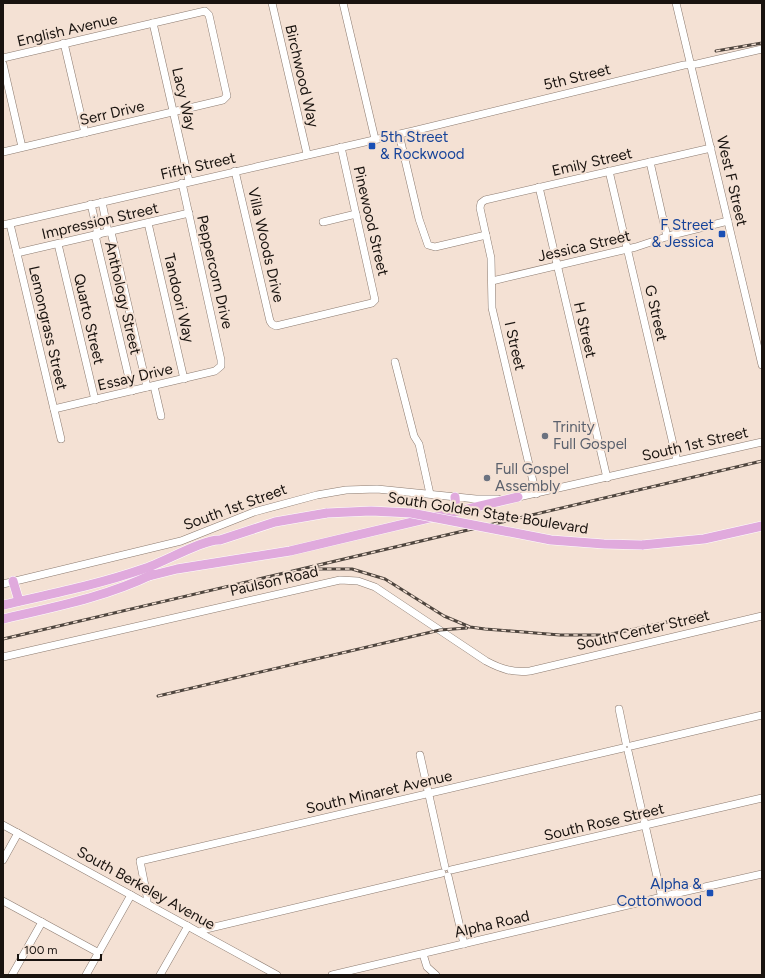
<svg xmlns="http://www.w3.org/2000/svg" width="765" height="978" viewBox="0 0 765 978" font-family="Figtree,sans-serif">
	<style>
		.lines { fill: none; stroke-linecap: round; stroke-linejoin: round }
		.minor-casing { stroke: #8c7b70; stroke-width: 8 }
		.major-casing { stroke: #fff; stroke-width: 10 }
		.minor { stroke: #fff; stroke-width: 7 }
		.major { stroke: #e0aadd; stroke-width: 9 }
		.rail-casing { stroke: #4e453e; stroke-width: 3 }
		.rail { stroke: #f4e1d4; stroke-width: 1.5; stroke-dasharray: 4.5; stroke-linecap: butt }
		.major-bridge-casing { stroke: #fff; stroke-width: 10; stroke-linecap: butt }
		.major-bridge { stroke: #e0aadd; stroke-width: 9 }
		.transit-dot { fill: #1a4fb4; stroke: #f4e1d4; stroke-width: 1.5 }
		.worship-dot { fill: #6b7280; stroke: #f4e1d4; stroke-width: 1.5 }
		.labels { text-anchor: middle; stroke-width: 4; stroke-linejoin: round; paint-order: stroke }
		.street-label { font-size: 15px; fill: #19130f; stroke: #f4e1d4 }
		.transit-label { font-size: 15px; fill: #164399; stroke: #f4e1d4; text-anchor: end }
		.worship-label { font-size: 15px; fill: #5b616d; stroke: #f4e1d4; text-anchor: start }
	</style>
	<rect width="100%" height="100%" fill="#f4e1d4"/>
	<g class="lines">
		<defs>
			<g id="minor">
				<polyline points="272,3 307,154"/>
				<polyline points="343,3 375,139"/>
				<polyline points="676,3 762,365"/>
				<polyline points="153,23 189,181"/>
				<polyline points="64,43 85,133"/>
				<polyline points="3,58 205,11 209,15 227,96 223,100 3,152"/>
				<polyline points="3,64 22,147"/>
				<polyline points="399,134 419,219 428,245 435,247 486,235"/>
				<polyline points="650,162 667,237"/>
				<polyline points="235,171 270,321 272,324 276,326 372,303 375,300 341,147"/>
				<polyline points="609,171 677,461"/>
				<polyline points="539,187 607,478"/>
				<polyline points="102,202 108,232"/>
				<polyline points="91,204 98,235"/>
				<polyline points="323,222 356,214"/>
				<polyline points="148,223 184,379"/>
				<polyline points="10,224 61,439"/>
				<polyline points="3,225 413,131 684,65 697,64 762,49"/>
				<polyline points="111,232 147,387"/>
				<polyline points="95,235 132,391"/>
				<polyline points="58,244 95,400"/>
				<polyline points="17,253 189,213"/>
				<polyline points="492,281 636,247 672,235 728,221"/>
				<polyline points="395,362 414,436 419,444 430,494"/>
				<polyline points="154,386 161,416"/>
				<polyline points="54,409 215,371 221,366 221,360 182,183"/>
				<polyline points="536,494 492,308 491,258 480,208 481,203 485,200 711,148"/>
				<polyline points="514,498 762,442"/>
				<polyline points="3,584 181,541 254,512 317,495 346,490 377,489 476,499 498,499"/>
				<path d="M3,657L340,580L358,581L375,587L486,661C501,669 513,673 530,671L762,616"/>
				<polyline points="619,709 626,743"/>
				<polyline points="631,746 762,715"/>
				<polyline points="628,751 661,894"/>
				<polyline points="420,755 445,867"/>
				<polyline points="3,825 277,975"/>
				<polyline points="3,860 18,833"/>
				<polyline points="451,870 762,798"/>
				<polyline points="448,876 464,944"/>
				<polyline points="665,896 762,874"/>
				<polyline points="3,901 99,953"/>
				<polyline points="147,903 147,896 140,861 623,748"/>
				<polyline points="200,932 206,929 442,873"/>
				<polyline points="423,954 427,967 436,975"/>
				<polyline points="12,975 42,922"/>
				<polyline points="86,975 131,895"/>
				<polyline points="160,975 188,926"/>
				<polyline points="332,975 658,898"/>
			</g>
			<g id="major">
				<polyline points="452,514 456,509 455,497"/>
				<polyline points="642,545 704,539 762,526"/>
				<polyline points="149,576 177,569 290,551 518,497"/>
				<polyline points="13,581 19,601"/>
				<path d="M3,605C50,594 97,585 143,569C163,563 203,539 220,540L275,522L327,513"/>
				<path d="M3,619C54,607 106,597 153,574"/>
			</g>
		</defs>
		<use href="#minor" class="minor-casing"/>
		<use href="#major" class="major-casing"/>
		<use href="#minor" class="minor"/>
		<use href="#major" class="major"/>
		<defs>
			<g id="rail">
				<polyline points="716,51 762,43"/>
				<polyline points="318,569 352,569 385,579 444,616 470,627 485,629 560,635 607,635 699,615"/>
				<polyline points="3,639 762,461"/>
				<polyline points="158,696 440,630 467,628"/>
			</g>
		</defs>
		<use href="#rail" class="rail-casing"/>
		<use href="#rail" class="rail"/>
		<defs>
			<polyline id="major-bridge" points="327,513 371,511 411,513 551,540 604,544 642,545"/>
		</defs>
		<use href="#major-bridge" class="major-bridge-casing"/>
		<use href="#major-bridge" class="major-bridge"/>
	</g>
	<g class="transit-dot">
		<rect x="368" y="142" width="8" height="8" rx="2"/>
		<rect x="718" y="230" width="8" height="8" rx="2"/>
		<rect x="706" y="889" width="8" height="8" rx="2"/>
	</g>
	<g class="worship-dot">
		<circle cx="545" cy="436" r="4"/>
		<circle cx="487" cy="478" r="4"/>
	</g>
	<g class="labels">
		<g class="street-label">
			<text transform="translate(67 30) rotate(-13)" y="5">English Avenue</text>
			<text transform="translate(302 76) rotate(77)" y="5">Birchwood Way</text>
			<text transform="translate(577 77) rotate(-14)" y="5">5th Street</text>
			<text transform="translate(184 99) rotate(77)" y="5">Lacy Way</text>
			<text transform="translate(112 113) rotate(-13)" y="5">Serr Drive</text>
			<text transform="translate(592 162) rotate(-13)" y="5">Emily Street</text>
			<text transform="translate(198 166) rotate(-13)" y="5">Fifth Street</text>
			<text transform="translate(732 181) rotate(77)" y="5">West F Street</text>
			<text transform="translate(100 221) rotate(-13)" y="5">Impression Street</text>
			<text transform="translate(371 221) rotate(77)" y="5">Pinewood Street</text>
			<text transform="translate(266 245) rotate(77)" y="5">Villa Woods Drive</text>
			<text transform="translate(584 246) rotate(-13)" y="5">Jessica Street</text>
			<text transform="translate(215 272) rotate(77)" y="5">Peppercorn Drive</text>
			<text transform="translate(123 298) rotate(77)" y="5">Anthology Street</text>
			<text transform="translate(179 298) rotate(77)" y="5">Tandoori Way</text>
			<text transform="translate(656 313) rotate(77)" y="5">G Street</text>
			<text transform="translate(89 319) rotate(77)" y="5">Quarto Street</text>
			<text transform="translate(48 328) rotate(77)" y="5">Lemongrass Street</text>
			<text transform="translate(585 330) rotate(77)" y="5">H Street</text>
			<text transform="translate(515 346) rotate(77)" y="5">I Street</text>
			<text transform="translate(135 377) rotate(-13)" y="5">Essay Drive</text>
			<text transform="translate(695 444) rotate(-13)" y="5">South 1st Street</text>
			<text transform="translate(235 507) rotate(-20)" y="5">South 1st Street</text>
			<text transform="translate(488 513) rotate(9)" y="5">South Golden State Boulevard</text>
			<text transform="translate(274 581) rotate(-13)" y="5">Paulson Road</text>
			<text transform="translate(643 630) rotate(-13)" y="5">South Center Street</text>
			<text transform="translate(379 792) rotate(-13)" y="5">South Minaret Avenue</text>
			<text transform="translate(604 822) rotate(-13)" y="5">South Rose Street</text>
			<text transform="translate(146 888) rotate(29)" y="5">South Berkeley Avenue</text>
			<text transform="translate(492 924) rotate(-13)" y="5">Alpha Road</text>
		</g>
		<g class="transit-label">
			<text x="380" y="142" text-anchor="start">5th Street<tspan x="380" dy="17">&amp; Rockwood</tspan></text>
			<text x="714" y="230">F Street<tspan x="714" dy="17">&amp; Jessica</tspan></text>
			<text x="702" y="889">Alpha &amp;<tspan x="702" dy="17">Cottonwood</tspan></text>
		</g>
		<g class="worship-label">
			<text x="553" y="432">Trinity<tspan x="553" dy="17">Full Gospel</tspan></text>
			<text x="495" y="474">Full Gospel<tspan x="495" dy="17">Assembly</tspan></text>
		</g>
	</g>
	<rect width="765" height="978" fill="none" stroke="#19130f" stroke-width="8"/>
	<path d="M18 954v6h83v-6" fill="none" stroke="#19130f" stroke-width="2"/>
	<text x="24" y="954" font-size="12" fill="#19130f" stroke="#f4e1d4" stroke-width="3" paint-order="stroke">100 m</text>
</svg>
